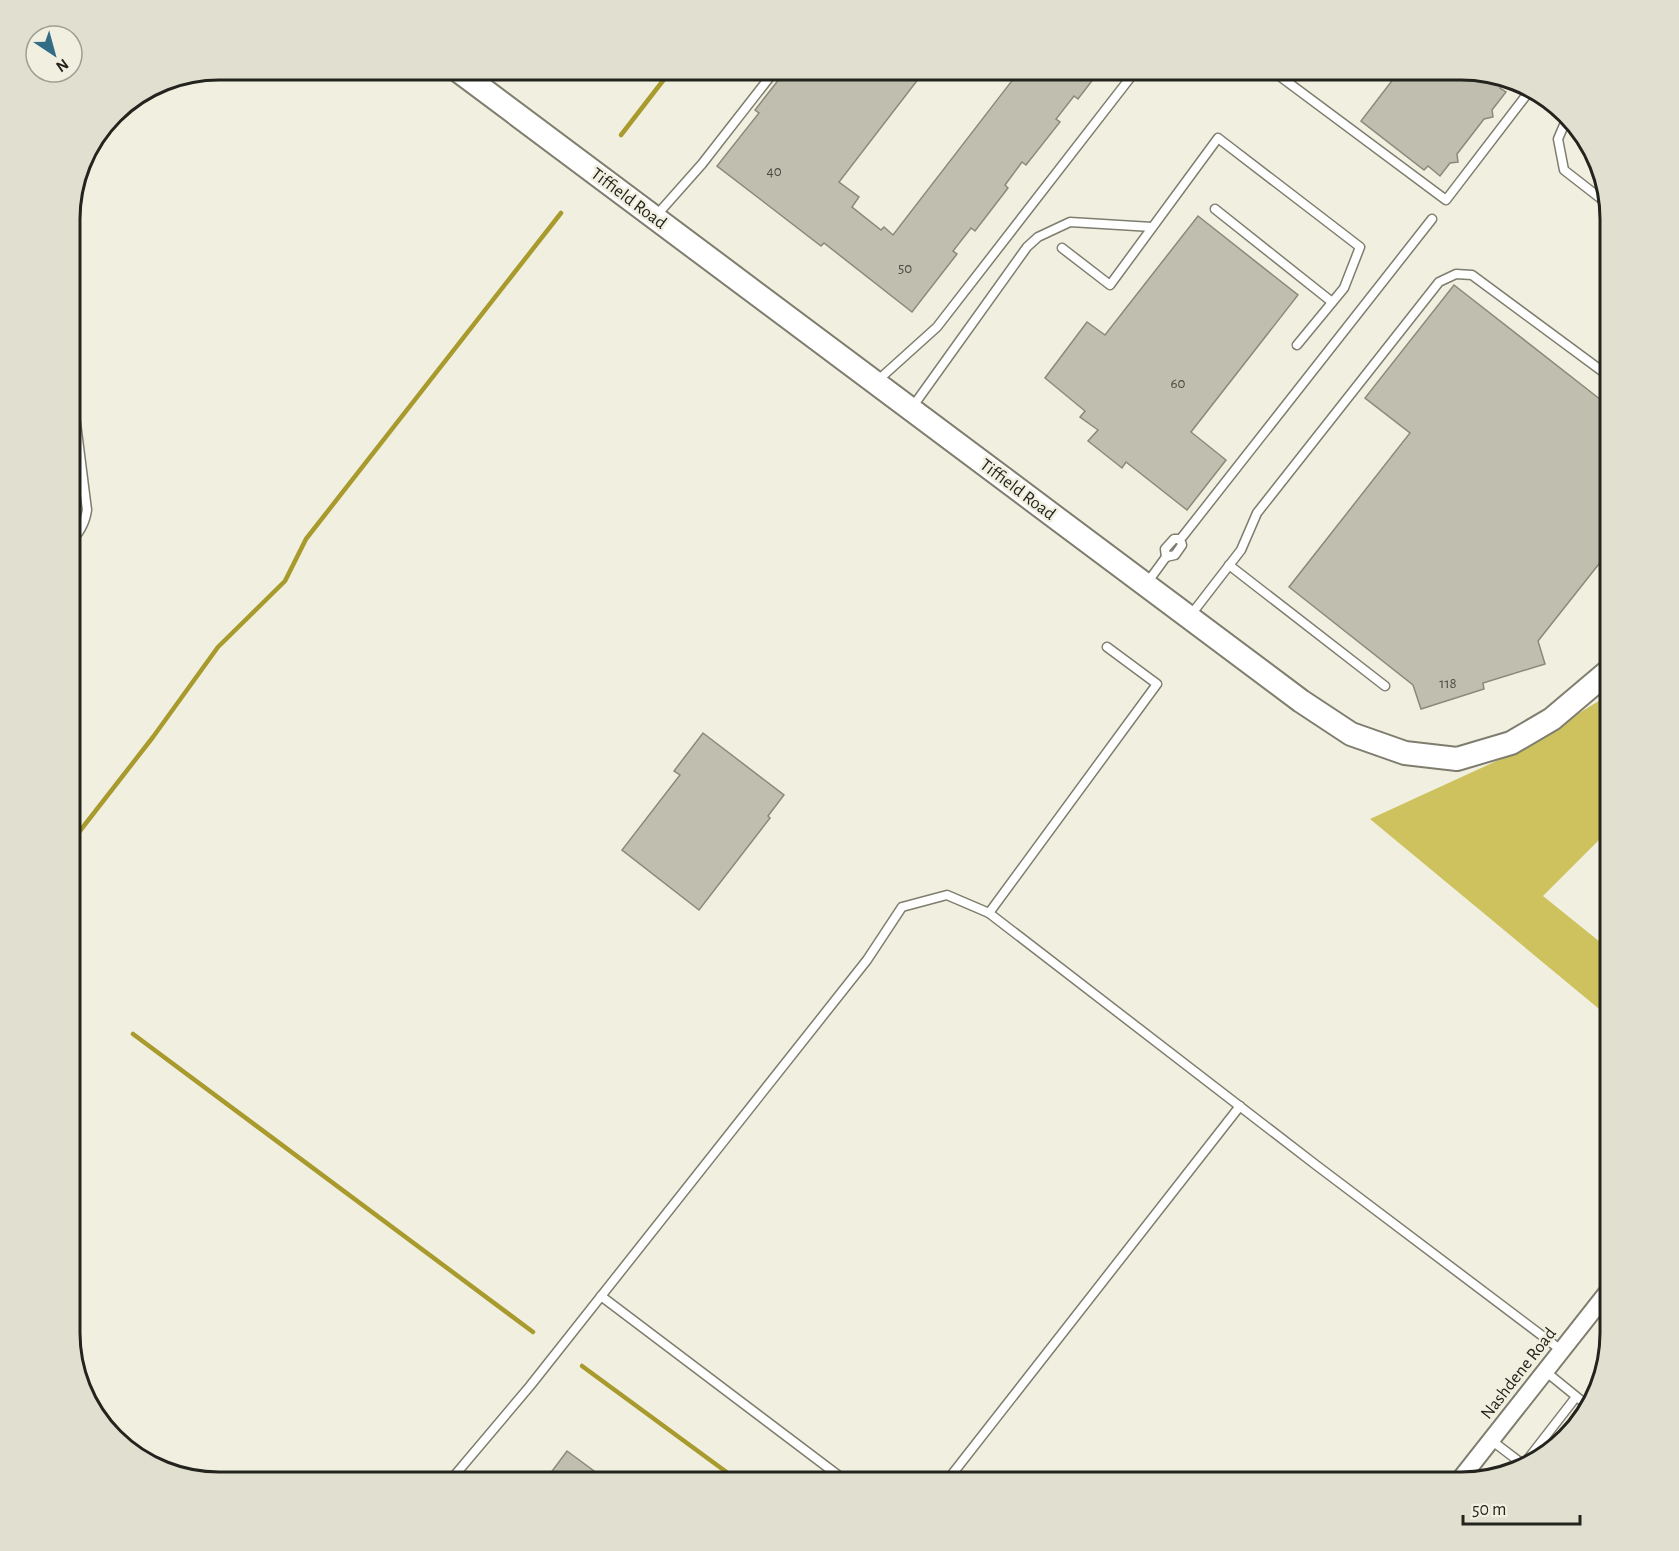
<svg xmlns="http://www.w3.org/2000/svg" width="1679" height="1551" viewBox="0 0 1679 1551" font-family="'Alegreya Sans',sans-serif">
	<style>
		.green { fill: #cec25e }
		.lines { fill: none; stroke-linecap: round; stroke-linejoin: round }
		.stream { stroke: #a89a2c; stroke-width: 4.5 }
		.building { fill: #c0bfaf; stroke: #8a897a; stroke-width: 1.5 }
		.lane-casing { stroke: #7e7d6e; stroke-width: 11 }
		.street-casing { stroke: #7e7d6e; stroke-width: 20 }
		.secondary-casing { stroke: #7e7d6e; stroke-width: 26 }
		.lane { stroke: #fff; stroke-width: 8 }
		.street { stroke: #fff; stroke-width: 16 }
		.secondary { stroke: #fff; stroke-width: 22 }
		.labels { text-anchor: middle; stroke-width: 5; stroke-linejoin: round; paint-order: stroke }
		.number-label { font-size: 15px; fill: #4b4b42 }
		.street-label { font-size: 18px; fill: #24241e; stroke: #f1f0e0 }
		.rim { fill: none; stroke: #24241e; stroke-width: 3 }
	</style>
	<rect width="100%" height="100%" fill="#f1f0e0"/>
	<polygon class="green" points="1610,694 1610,829 1543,896 1610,950 1610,1018 1370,819 1516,752"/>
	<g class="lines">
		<g class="stream">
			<polyline points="621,135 672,69"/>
			<polyline points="69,845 153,737 218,647 285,581 306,539 561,213"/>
			<polyline points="133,1034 533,1332"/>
			<polyline points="582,1366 740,1482"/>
		</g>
	</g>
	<g class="building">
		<polygon points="787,69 926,69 839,182 859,197 852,207 881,230 884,227 893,235 1021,69 1101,69 1078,99 1074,96 1056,119 1060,122 1026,165 1022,162 1005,185 1008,188 975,231 971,228 953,251 957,254 912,312 824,243 821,246 717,166 759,113 755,110"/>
		<polygon points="1401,69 1461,69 1507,78 1500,88 1506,92 1492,110 1493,117 1484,119 1457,154 1458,162 1450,163 1440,176 1428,166 1424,170 1361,121"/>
		<polygon points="1198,216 1298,295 1191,432 1226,460 1187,510 1126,462 1122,468 1088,441 1098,430 1080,417 1085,411 1045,378 1087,322 1105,335"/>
		<polygon points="1454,285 1610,407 1610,550 1538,641 1545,664 1483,683 1484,689 1421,709 1413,685 1289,587 1410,433 1365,398"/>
		<polygon points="703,733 784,795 768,816 770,818 699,910 622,850 680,775 674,771"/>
		<polygon points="567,1451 609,1482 544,1482"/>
	</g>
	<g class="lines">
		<defs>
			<g id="lane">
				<polyline points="1270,69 1446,200 1531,89"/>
				<polyline points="1573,123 1567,118 1558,139 1564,170 1609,205"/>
				<polyline points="1215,209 1332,302"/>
				<polyline points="655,217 702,164 776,69"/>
				<polyline points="1062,248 1110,285 1218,138 1360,247 1344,288 1297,345"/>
				<polyline points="876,382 937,327 1137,69"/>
				<polyline points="911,409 1027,247 1038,237 1070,222 1152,227"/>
				<polyline points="1180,539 1174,539 1165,549 1166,557 1175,555 1182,545 1180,539 1183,536 1432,219"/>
				<path d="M69,544C79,533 85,524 87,510L69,368"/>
				<polyline points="1229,565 1385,686"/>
				<polyline points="1147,583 1166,557"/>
				<polyline points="1607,589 1610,587"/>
				<polyline points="1190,616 1241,550 1257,513 1439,282 1456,274 1472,275 1610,377"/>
				<polyline points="989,913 1316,1165 1561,1350"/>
				<polyline points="601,1296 847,1482"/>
				<polyline points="1545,1371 1588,1406"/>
				<polyline points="1491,1440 1525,1466"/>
				<polyline points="1521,1468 1576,1397"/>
				<polyline points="449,1482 530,1386 867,960 902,907 947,895 989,913 1157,684 1107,647"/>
				<polyline points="946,1482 1240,1106"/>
			</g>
			<polyline id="street" points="1458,1482 1610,1289"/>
			<polyline id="secondary" points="456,69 1301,701 1351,734 1405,753 1457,759 1511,743 1552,719 1610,670"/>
		</defs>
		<use href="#lane" class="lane-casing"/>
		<use href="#street" class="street-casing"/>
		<use href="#secondary" class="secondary-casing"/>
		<use href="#lane" class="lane"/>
		<use href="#street" class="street"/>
		<use href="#secondary" class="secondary"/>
	</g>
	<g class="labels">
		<g class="number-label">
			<text x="774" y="176">40</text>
			<text x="905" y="273">50</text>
			<text x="1178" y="388">60</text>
			<text x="1448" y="688">118</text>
		</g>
		<g class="street-label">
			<text transform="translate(629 198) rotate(37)" y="6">Tiffield Road</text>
			<text transform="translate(1018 489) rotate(37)" y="6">Tiffield Road</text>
			<text transform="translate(1518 1373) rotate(-52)" y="6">Nashdene Road</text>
		</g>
	</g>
	<path d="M0 0H1679V1551H0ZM219 80H1461A139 139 0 0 1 1600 219V1333A139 139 0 0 1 1461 1472H219A139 139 0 0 1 80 1333V219A139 139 0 0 1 219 80Z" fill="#e1e0d0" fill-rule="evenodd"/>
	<path class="rim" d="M219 80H1461A139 139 0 0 1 1600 219V1333A139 139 0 0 1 1461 1472H219A139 139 0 0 1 80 1333V219A139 139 0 0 1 219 80Z"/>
	<g transform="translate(54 54) rotate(144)"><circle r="28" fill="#f1f0e0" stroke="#9f9e92" stroke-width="1.5"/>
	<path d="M0-4.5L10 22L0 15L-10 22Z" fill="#326d85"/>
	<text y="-9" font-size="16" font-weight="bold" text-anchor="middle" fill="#24241e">N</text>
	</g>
	<path d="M1463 1515v9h117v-9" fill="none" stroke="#24241e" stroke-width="3"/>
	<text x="1472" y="1515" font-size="18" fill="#24241e" stroke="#f1f0e0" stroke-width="4.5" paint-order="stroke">50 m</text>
</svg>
